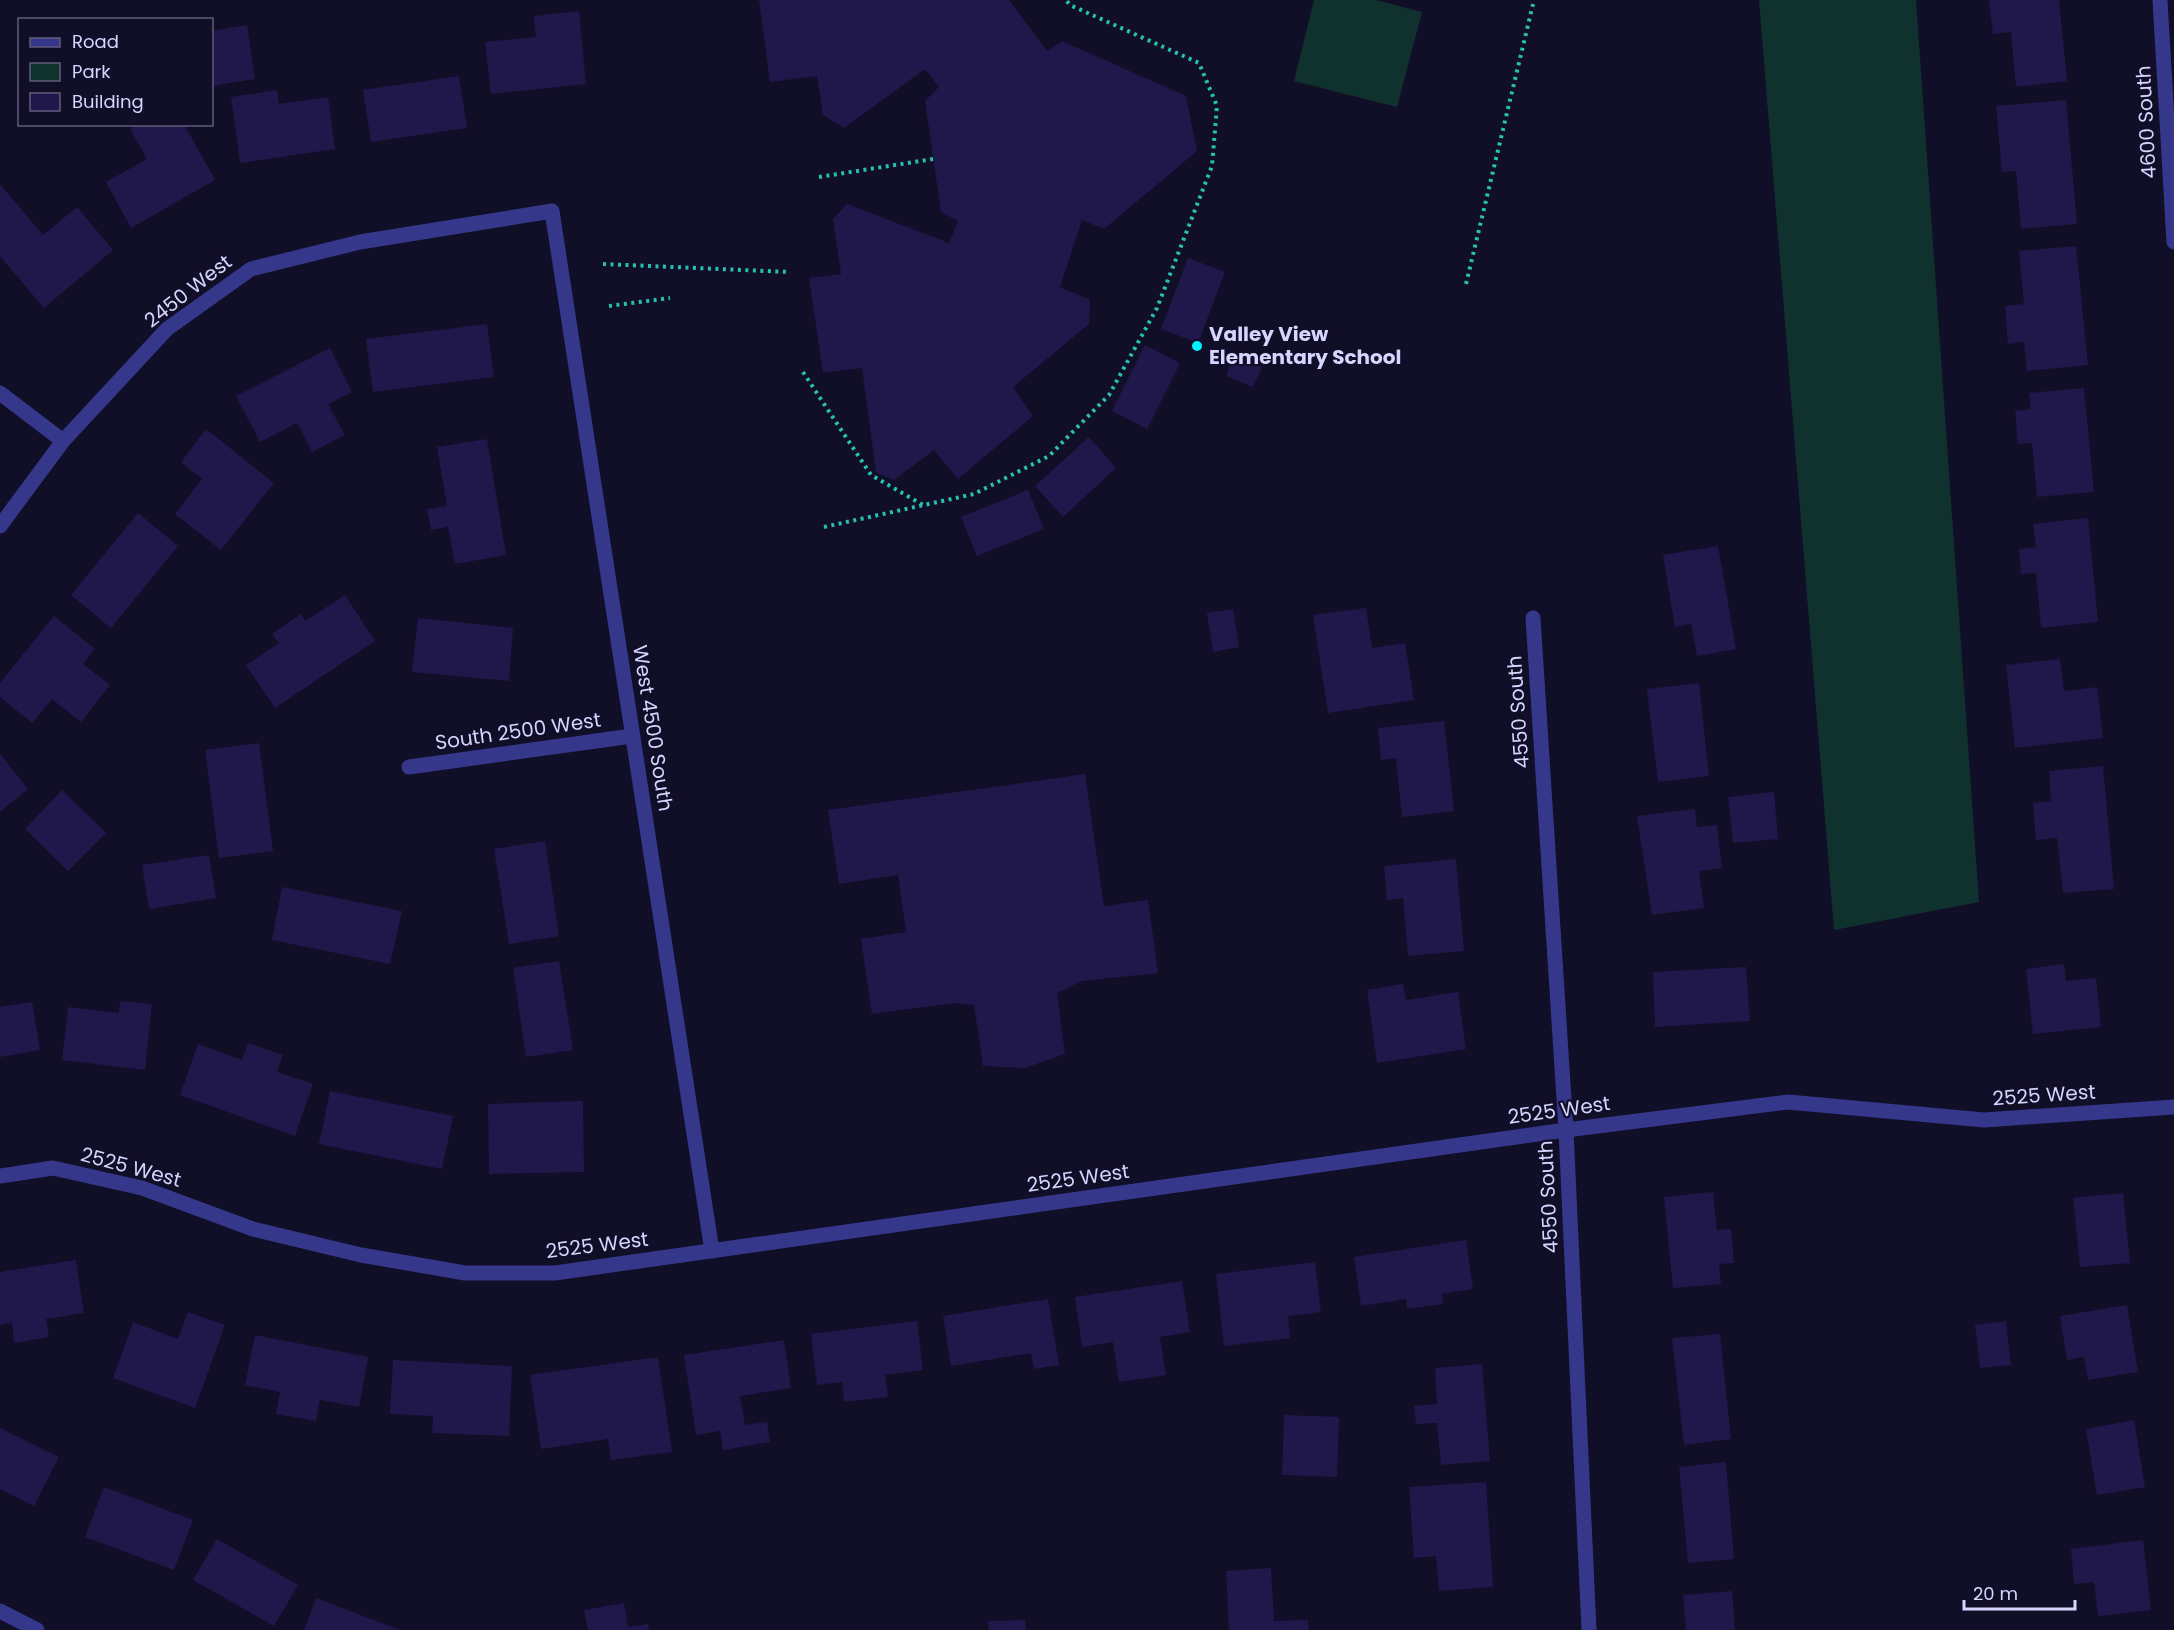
<svg xmlns="http://www.w3.org/2000/svg" width="2174" height="1630" viewBox="0 0 2174 1630" font-family="Poppins,sans-serif">
	<style>
		.green { fill: #10322f }
		.building { fill: #20184a }
		.lines { fill: none; stroke-linecap: round; stroke-linejoin: round }
		.path { stroke: #27c1af; stroke-width: 4; stroke-dasharray: 3 4.5; stroke-linecap: butt }
		.minor { stroke: #35378a; stroke-width: 15 }
		.tertiary { stroke: #35378a; stroke-width: 15 }
		.poi-dot { fill: #00f4ff; stroke: #110e28; stroke-width: 2 }
		.labels { text-anchor: middle; stroke-width: 4.5; stroke-linejoin: round; paint-order: stroke }
		.street-label { font-size: 20px; fill: #d7d4ff; stroke: #110e28 }
		.poi-label { font-size: 20px; font-weight: bold; fill: #d7d4ff; stroke: #110e28; text-anchor: start }
	</style>
	<rect width="100%" height="100%" fill="#110e28"/>
	<g class="green">
		<polygon points="1314,0 1376,0 1422,12 1397,107 1294,81"/>
		<polygon points="1759,0 1916,0 1979,902 1834,930"/>
	</g>
	<g class="building">
		<polygon points="759,0 1009,0 1047,51 1062,41 1186,96 1197,151 1104,229 1082,220 1060,287 1090,300 1089,324 1013,387 1033,416 958,479 934,450 894,480 876,472 862,368 823,373 809,278 841,274 833,219 847,204 949,243 958,221 941,212 925,101 939,87 925,69 844,128 823,115 817,76 770,82"/>
		<polygon points="1989,0 2059,0 2067,81 2016,87 2011,32 1993,34"/>
		<polygon points="579,11 586,84 491,94 485,42 536,37 534,16"/>
		<polygon points="247,25 255,79 212,86 212,31"/>
		<polygon points="459,76 467,128 371,142 363,90"/>
		<polygon points="277,90 279,104 328,97 335,149 240,163 231,97"/>
		<polygon points="2066,100 2077,224 2021,229 2016,171 2002,172 1996,106"/>
		<polygon points="137,124 184,124 215,180 131,228 106,182 147,159 130,129"/>
		<polygon points="0,184 43,235 77,207 113,250 44,308 0,256"/>
		<polygon points="2076,246 2088,365 2027,371 2024,342 2008,344 2005,306 2024,304 2019,251"/>
		<polygon points="1188,258 1225,272 1198,343 1161,329"/>
		<polygon points="487,324 494,377 373,392 366,339"/>
		<polygon points="1145,345 1180,363 1147,429 1112,411"/>
		<polygon points="330,348 352,392 328,404 345,435 312,452 297,423 260,442 236,396"/>
		<polygon points="1234,355 1262,367 1253,387 1226,376"/>
		<polygon points="2084,388 2094,492 2037,497 2032,443 2018,444 2015,411 2031,409 2029,393"/>
		<polygon points="206,429 274,483 221,550 175,514 202,479 181,462"/>
		<polygon points="1089,437 1116,468 1063,517 1035,486"/>
		<polygon points="487,439 506,555 455,564 448,527 431,530 427,509 447,506 437,447"/>
		<polygon points="1028,490 1044,529 977,556 961,517"/>
		<polygon points="138,513 178,546 111,628 71,595"/>
		<polygon points="2088,518 2098,622 2041,628 2036,573 2021,574 2019,549 2036,547 2033,524"/>
		<polygon points="1718,546 1736,649 1697,656 1691,624 1675,627 1663,555"/>
		<polygon points="345,595 375,641 275,708 246,665 279,643 272,634 301,614 305,621"/>
		<polygon points="1366,608 1372,648 1405,643 1414,700 1328,713 1313,615"/>
		<polygon points="1233,609 1239,647 1213,652 1207,613"/>
		<polygon points="54,616 95,649 83,664 110,685 81,722 52,699 32,723 0,697 0,683"/>
		<polygon points="418,618 513,628 509,681 412,672"/>
		<polygon points="2060,659 2064,691 2097,687 2103,738 2015,748 2006,665"/>
		<polygon points="1699,683 1709,776 1658,782 1647,689"/>
		<polygon points="1444,721 1454,811 1402,817 1396,758 1381,760 1378,728"/>
		<polygon points="259,743 273,851 219,858 205,750"/>
		<polygon points="0,754 28,789 0,812"/>
		<polygon points="2103,766 2114,889 2063,893 2057,838 2036,840 2033,803 2051,801 2049,771"/>
		<polygon points="1085,774 1104,906 1148,900 1158,973 1082,981 1057,993 1065,1054 1025,1068 983,1066 974,1005 954,1003 872,1014 861,939 906,932 898,875 839,884 828,810"/>
		<polygon points="62,790 106,833 68,871 25,829"/>
		<polygon points="1774,792 1778,839 1733,843 1728,797"/>
		<polygon points="1695,809 1697,827 1717,825 1722,868 1699,871 1704,908 1652,915 1637,816"/>
		<polygon points="545,841 559,936 509,944 494,849"/>
		<polygon points="209,855 216,898 149,909 142,865"/>
		<polygon points="1456,859 1464,951 1408,956 1403,898 1387,900 1384,866"/>
		<polygon points="282,887 402,911 390,964 272,940"/>
		<polygon points="559,961 573,1050 526,1057 513,968"/>
		<polygon points="2064,964 2066,981 2096,978 2101,1027 2033,1034 2026,969"/>
		<polygon points="1746,967 1750,1021 1655,1027 1653,972"/>
		<polygon points="1403,984 1406,1000 1458,992 1466,1049 1377,1063 1367,990"/>
		<polygon points="120,1001 152,1004 145,1070 62,1060 68,1007 119,1013"/>
		<polygon points="32,1002 40,1050 0,1057 0,1007"/>
		<polygon points="248,1043 283,1055 277,1072 313,1084 295,1136 180,1095 198,1044 242,1060"/>
		<polygon points="330,1091 453,1116 442,1169 319,1144"/>
		<polygon points="583,1101 584,1172 489,1174 488,1104"/>
		<polygon points="1713,1192 1717,1230 1731,1229 1734,1263 1719,1264 1721,1284 1673,1288 1664,1197"/>
		<polygon points="2123,1193 2130,1263 2080,1267 2073,1198"/>
		<polygon points="1466,1240 1473,1289 1442,1294 1443,1304 1407,1309 1406,1299 1361,1306 1354,1257"/>
		<polygon points="76,1260 84,1313 46,1319 49,1337 14,1343 12,1323 0,1325 0,1272"/>
		<polygon points="1315,1262 1321,1312 1288,1316 1290,1338 1224,1346 1216,1274"/>
		<polygon points="1182,1281 1190,1332 1160,1337 1166,1375 1119,1382 1113,1342 1082,1347 1075,1297"/>
		<polygon points="1048,1299 1059,1365 1034,1369 1031,1353 951,1366 943,1316"/>
		<polygon points="2127,1305 2138,1372 2088,1380 2084,1357 2067,1360 2060,1316"/>
		<polygon points="188,1312 225,1325 195,1408 113,1378 133,1322 178,1339"/>
		<polygon points="917,1321 923,1370 885,1375 888,1397 844,1402 842,1382 817,1385 811,1334"/>
		<polygon points="2006,1321 2011,1365 1980,1368 1975,1325"/>
		<polygon points="1720,1334 1731,1439 1684,1445 1672,1338"/>
		<polygon points="255,1335 368,1357 359,1407 320,1400 316,1421 276,1414 280,1392 245,1385"/>
		<polygon points="784,1340 791,1388 740,1396 745,1425 767,1422 770,1442 723,1450 720,1431 696,1435 684,1355"/>
		<polygon points="658,1357 672,1452 611,1460 608,1439 541,1449 530,1375"/>
		<polygon points="393,1360 512,1366 509,1436 432,1433 433,1416 390,1414"/>
		<polygon points="1482,1364 1490,1461 1441,1465 1437,1423 1416,1424 1414,1406 1437,1404 1435,1368"/>
		<polygon points="1284,1415 1339,1417 1337,1477 1282,1475"/>
		<polygon points="2134,1420 2145,1487 2097,1495 2086,1429"/>
		<polygon points="0,1428 59,1457 34,1506 0,1489"/>
		<polygon points="1726,1462 1734,1559 1688,1563 1679,1467"/>
		<polygon points="1486,1482 1493,1587 1439,1591 1436,1556 1414,1558 1409,1487"/>
		<polygon points="104,1487 193,1520 174,1570 85,1537"/>
		<polygon points="217,1539 298,1585 274,1626 193,1580"/>
		<polygon points="2143,1540 2151,1610 2098,1616 2094,1582 2074,1584 2071,1549"/>
		<polygon points="1271,1568 1274,1621 1308,1620 1309,1630 1229,1630 1226,1571"/>
		<polygon points="1732,1591 1735,1630 1686,1630 1683,1595"/>
		<polygon points="316,1598 400,1630 304,1630"/>
		<polygon points="624,1603 628,1627 648,1624 649,1630 588,1630 584,1610"/>
		<polygon points="1025,1620 1026,1630 989,1630 988,1621"/>
	</g>
	<g class="lines">
		<g class="path">
			<polyline points="819,177 933,159"/>
			<polyline points="603,264 789,272"/>
			<polyline points="1466,284 1534,0"/>
			<polyline points="609,306 670,298"/>
			<polyline points="803,372 871,475 923,505"/>
			<polyline points="824,527 974,494 1049,456 1109,395 1157,308 1212,166 1217,106 1199,63 1070,5 1066,0"/>
		</g>
		<g class="minor">
			<polyline points="2160,0 2174,242"/>
			<polyline points="0,393 63,441"/>
			<polyline points="0,526 63,441 167,329 251,269 360,242 552,211 712,1251"/>
			<polyline points="1533,618 1566,1130 1589,1630"/>
			<polyline points="409,767 632,736"/>
			<polyline points="0,1176 53,1168 142,1188 253,1229 361,1255 465,1273 555,1273 1566,1130 1788,1102 1984,1120 2174,1107"/>
		</g>
		<polyline class="tertiary" points="0,1611 37,1630"/>
	</g>
	<circle class="poi-dot" cx="1197" cy="346" r="6"/>
	<g class="labels">
		<g class="street-label">
			<text transform="translate(2146 122) rotate(-93)" y="7">4600 South</text>
			<text transform="translate(188 291) rotate(-38)" y="7">2450 West</text>
			<text transform="translate(1518 712) rotate(-94)" y="7">4550 South</text>
			<text transform="translate(653 728) rotate(81)" y="7">West 4500 South</text>
			<text transform="translate(518 731) rotate(-8)" y="7">South 2500 West</text>
			<text transform="translate(2044 1095) rotate(-4)" y="7">2525 West</text>
			<text transform="translate(1559 1110) rotate(-8)" y="7">2525 West</text>
			<text transform="translate(131 1167) rotate(15)" y="7">2525 West</text>
			<text transform="translate(1078 1178) rotate(-8)" y="7">2525 West</text>
			<text transform="translate(1548 1197) rotate(-93)" y="7">4550 South</text>
			<text transform="translate(597 1245) rotate(-7)" y="7">2525 West</text>
		</g>
		<g class="poi-label">
			<text x="1209" y="341">Valley View<tspan x="1209" dy="23">Elementary School</tspan></text>
		</g>
	</g>
	<rect x="18" y="18" width="195" height="108" fill="#110e28" stroke="#605d7e" stroke-width="1.5"/>
	<rect x="30" y="38" width="30" height="9" fill="#35378a" stroke="#605d7e" stroke-width="1.5"/>
	<text x="72" y="48" font-size="18" fill="#d7d4ff">Road</text>
	<rect x="30" y="63" width="30" height="18" fill="#10322f" stroke="#605d7e" stroke-width="1.5"/>
	<text x="72" y="78" font-size="18" fill="#d7d4ff">Park</text>
	<rect x="30" y="93" width="30" height="18" fill="#20184a" stroke="#605d7e" stroke-width="1.5"/>
	<text x="72" y="108" font-size="18" fill="#d7d4ff">Building</text>
	<path d="M1964 1600v9h111v-9" fill="none" stroke="#d7d4ff" stroke-width="3"/>
	<text x="1973" y="1600" font-size="18" fill="#d7d4ff" stroke="#110e28" stroke-width="4.5" paint-order="stroke">20 m</text>
</svg>
